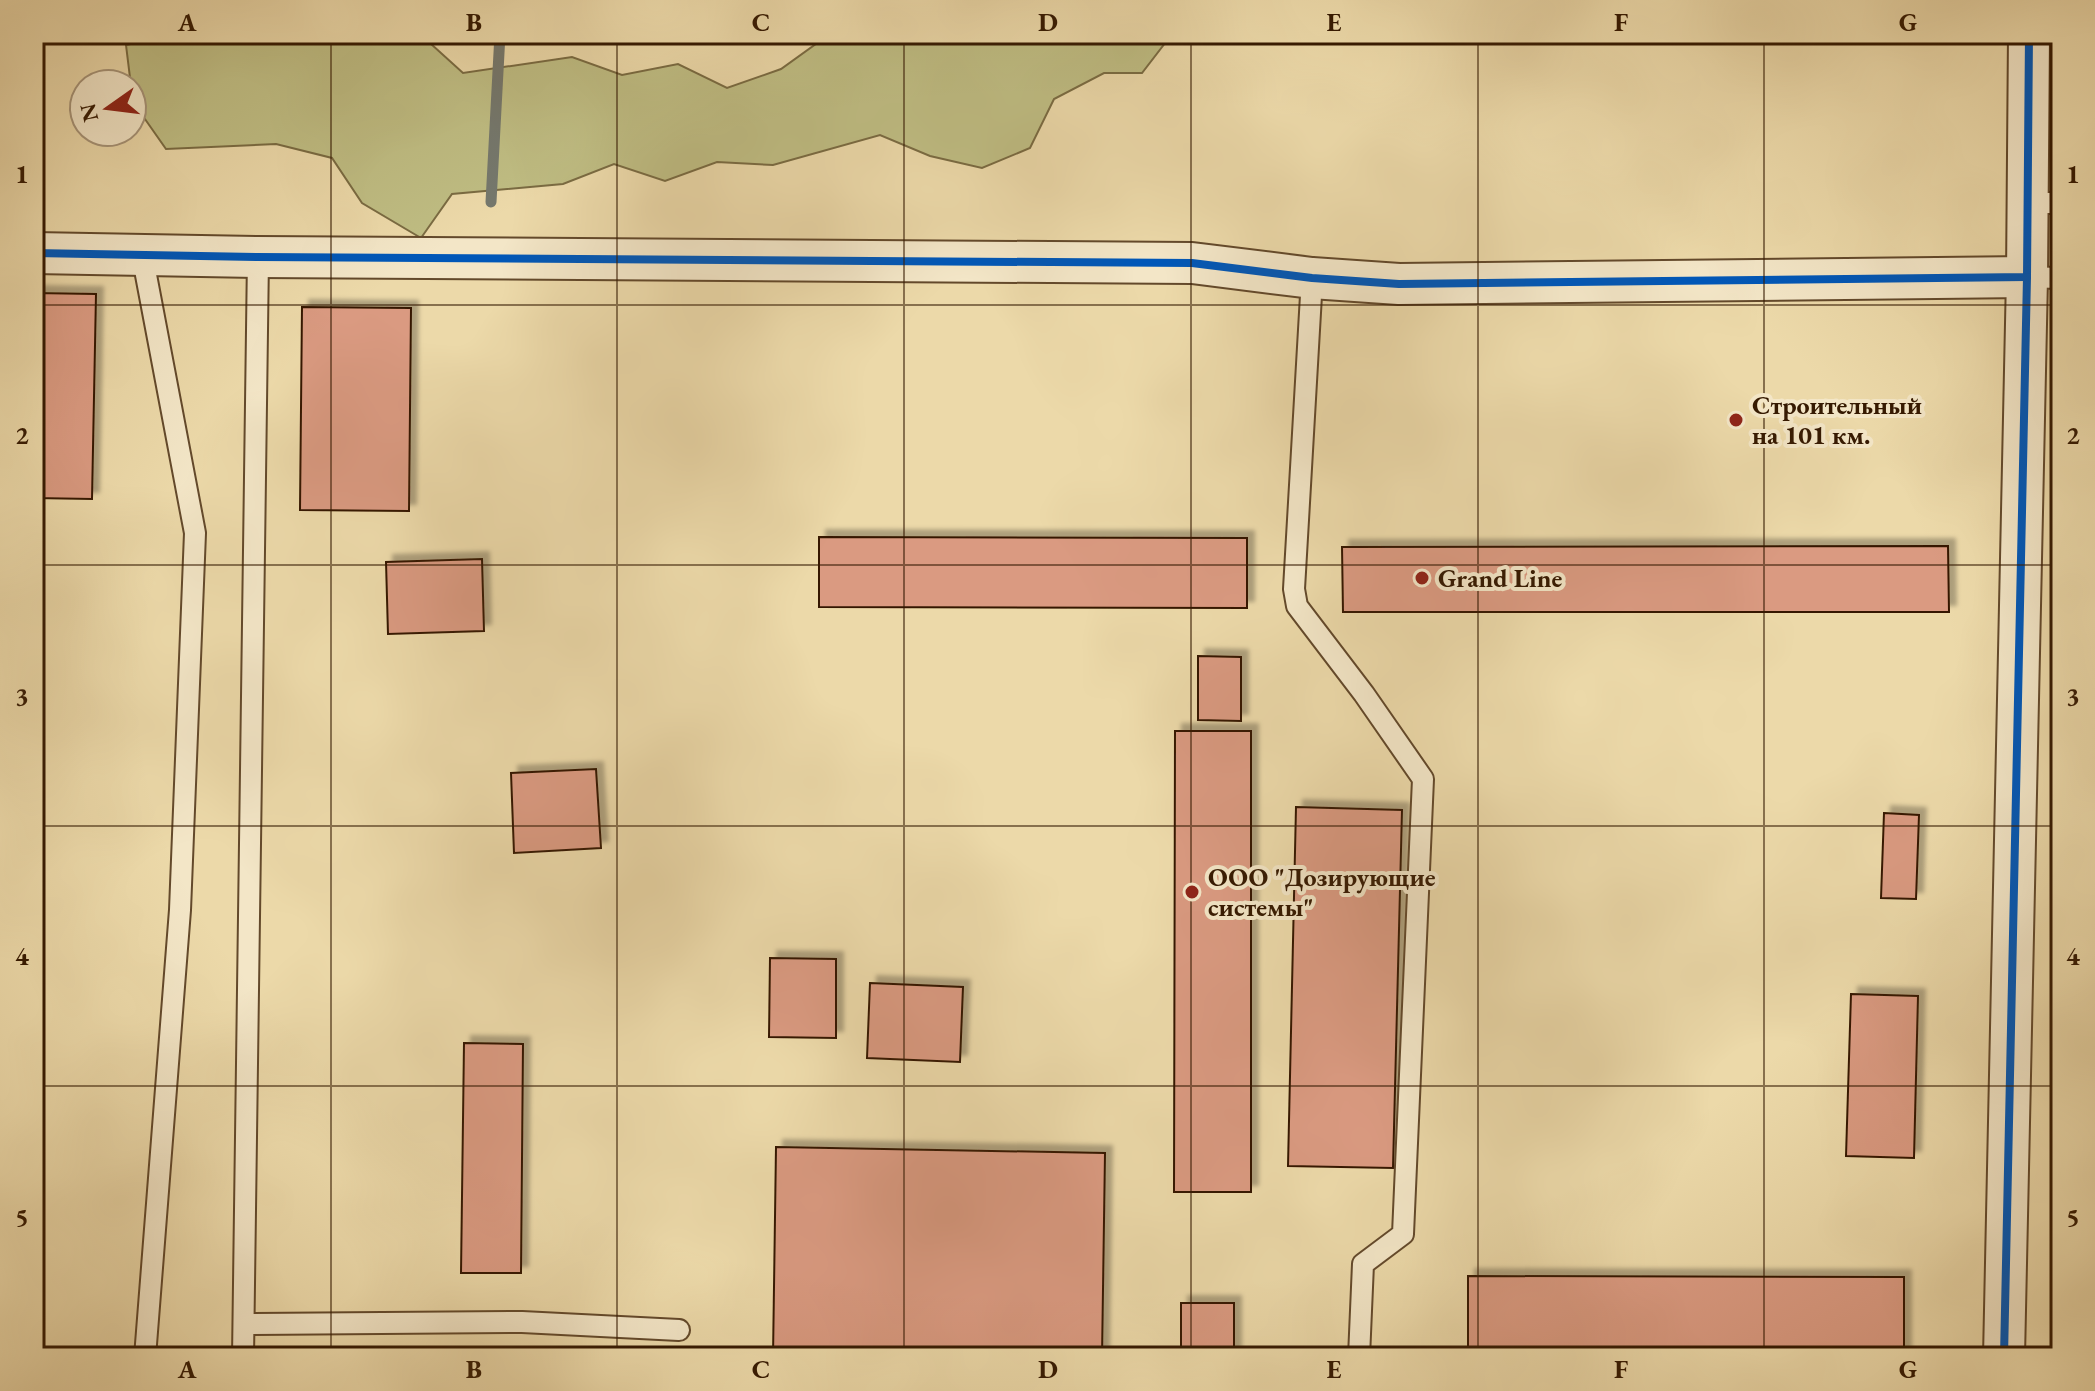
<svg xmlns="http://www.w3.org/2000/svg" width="2095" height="1391" viewBox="0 0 2095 1391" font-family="'EB Garamond',serif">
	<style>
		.green { fill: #bfbd83; stroke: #7a6b42; stroke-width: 2 }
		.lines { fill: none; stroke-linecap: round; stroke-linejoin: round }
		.stream { stroke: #75786d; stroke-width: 11 }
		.building { fill: #da9a81; stroke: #351901; stroke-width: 2; filter: url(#shadow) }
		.lane-casing { stroke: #63492b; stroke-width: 24 }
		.street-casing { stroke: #63492b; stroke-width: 44 }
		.lane { stroke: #f3e6c7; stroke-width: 20 }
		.street { stroke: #f3e6c7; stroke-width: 40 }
		.cycleway-casing { stroke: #f3e6c7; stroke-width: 13 }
		.cycleway { stroke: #0057b8; stroke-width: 8 }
		.grid { fill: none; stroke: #351901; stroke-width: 2; stroke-opacity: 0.55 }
		.poi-dot { fill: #8f2418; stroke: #f3e6c7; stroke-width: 3 }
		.labels { text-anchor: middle; stroke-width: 8; stroke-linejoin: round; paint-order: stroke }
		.poi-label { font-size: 26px; font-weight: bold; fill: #351901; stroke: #f3e6c7; text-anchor: start }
		.neatline { fill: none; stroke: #351901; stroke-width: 3 }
		.grid-label { font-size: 26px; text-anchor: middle; font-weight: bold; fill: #351901 }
	</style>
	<defs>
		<filter id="shadow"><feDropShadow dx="7" dy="-7" stdDeviation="2" flood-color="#0004"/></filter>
	</defs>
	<rect width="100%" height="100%" fill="#ecd9a9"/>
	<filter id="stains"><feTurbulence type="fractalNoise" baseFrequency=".0025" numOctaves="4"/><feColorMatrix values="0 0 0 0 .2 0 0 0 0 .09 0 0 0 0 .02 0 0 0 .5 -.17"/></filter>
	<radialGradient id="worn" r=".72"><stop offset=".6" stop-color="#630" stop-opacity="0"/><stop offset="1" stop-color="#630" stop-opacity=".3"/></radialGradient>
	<polygon class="green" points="178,34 190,34 222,40 420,34 463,73 572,57 622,75 678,64 727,88 781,69 827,36 853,34 1172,34 1142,73 1104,73 1054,99 1030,148 982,168 930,156 880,135 773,165 717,162 665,181 614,164 563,184 452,194 421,238 362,203 332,158 276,144 166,149 133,102 126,45"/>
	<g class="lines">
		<polyline class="stream" points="491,202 500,34"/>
	</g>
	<g class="building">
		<polygon points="34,293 96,294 92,499 34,498"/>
		<polygon points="302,307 411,308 409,511 300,510"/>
		<polygon points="819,537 1247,538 1247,608 819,607"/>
		<polygon points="1948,546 1949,612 1343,612 1342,547"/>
		<polygon points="482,559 484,631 388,634 386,562"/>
		<polygon points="1198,656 1241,657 1241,721 1198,720"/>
		<polygon points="2061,719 2061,1118 2052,1118"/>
		<polygon points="1175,731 1251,731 1251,1192 1174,1192"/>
		<polygon points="596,769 601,848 514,853 511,773"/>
		<polygon points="1296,807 1402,810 1393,1168 1288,1166"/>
		<polygon points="1884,813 1919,815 1916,899 1881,898"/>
		<polygon points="770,958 836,959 836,1038 769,1037"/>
		<polygon points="870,983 963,987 960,1062 867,1058"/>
		<polygon points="1851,994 1918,996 1914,1158 1846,1156"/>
		<polygon points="464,1043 523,1044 521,1273 461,1273"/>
		<polygon points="776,1147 1105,1153 1102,1357 773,1357"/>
		<polygon points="1468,1276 1904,1277 1904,1357 1468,1357"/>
		<rect x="1181" y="1303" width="53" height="54"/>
	</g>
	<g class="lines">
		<defs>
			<g id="lane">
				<polyline points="2027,203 2061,203"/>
				<polyline points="142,254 195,533 180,910 145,1357"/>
				<polyline points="2027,277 2059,278 2061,279"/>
				<polyline points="1312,278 1294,589 1297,606 1364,694 1423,779 1403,1234 1363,1264 1359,1357"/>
				<polyline points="244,1324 522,1322 679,1330"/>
				<polyline points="243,1357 258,257"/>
			</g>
			<g id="street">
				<polyline points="34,253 258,257 1192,263 1312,278 1399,284 2027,277 2029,34"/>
				<polyline points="2004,1357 2027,277"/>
			</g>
		</defs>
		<use href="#lane" class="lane-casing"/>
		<use href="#street" class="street-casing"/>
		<use href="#lane" class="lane"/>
		<use href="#street" class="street"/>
		<defs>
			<g id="cycleway">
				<polyline points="34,253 258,257 1192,263 1312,278 1399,284 2027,277 2029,34"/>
				<polyline points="2004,1357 2027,277"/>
			</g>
		</defs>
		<use href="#cycleway" class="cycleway-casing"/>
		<use href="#cycleway" class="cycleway"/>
	</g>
	<path class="grid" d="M331,34V1357M617,34V1357M904,34V1357M1191,34V1357M1478,34V1357M1764,34V1357M34,305H2061M34,565H2061M34,826H2061M34,1086H2061"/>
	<g class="poi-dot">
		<circle cx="1736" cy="420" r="8"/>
		<circle cx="1422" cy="578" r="8"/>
		<circle cx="1192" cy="892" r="8"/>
	</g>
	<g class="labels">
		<g class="poi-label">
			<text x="1752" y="414">Строительный<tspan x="1752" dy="30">на 101 км.</tspan></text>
			<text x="1438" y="587">Grand Line</text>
			<text x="1208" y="886">ООО "Дозирующие<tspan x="1208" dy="30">системы"</tspan></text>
		</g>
	</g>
	<rect width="2095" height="1391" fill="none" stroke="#ecd9a9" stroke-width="88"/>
	<g transform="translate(108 108) rotate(256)"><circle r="38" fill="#f3e6c7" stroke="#a79478" stroke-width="2"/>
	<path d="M0-6L14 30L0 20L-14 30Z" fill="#8f2418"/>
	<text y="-12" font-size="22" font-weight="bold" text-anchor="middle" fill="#351901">N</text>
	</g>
	<rect x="44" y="44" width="2007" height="1303" class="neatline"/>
	<g class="grid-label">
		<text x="187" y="31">A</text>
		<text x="474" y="31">B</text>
		<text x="761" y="31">C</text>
		<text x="1048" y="31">D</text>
		<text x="1334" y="31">E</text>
		<text x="1621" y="31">F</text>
		<text x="1908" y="31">G</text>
		<text x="22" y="183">1</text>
		<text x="2073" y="183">1</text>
		<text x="22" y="444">2</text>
		<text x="2073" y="444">2</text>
		<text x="22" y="705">3</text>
		<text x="2073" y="705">3</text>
		<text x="22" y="965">4</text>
		<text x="2073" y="965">4</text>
		<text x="22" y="1226">5</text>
		<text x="2073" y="1226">5</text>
		<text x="187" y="1378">A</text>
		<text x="474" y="1378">B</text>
		<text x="761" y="1378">C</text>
		<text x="1048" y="1378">D</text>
		<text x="1334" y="1378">E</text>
		<text x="1621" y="1378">F</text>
		<text x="1908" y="1378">G</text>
	</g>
	<rect width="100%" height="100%" filter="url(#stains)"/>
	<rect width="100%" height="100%" fill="url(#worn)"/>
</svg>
